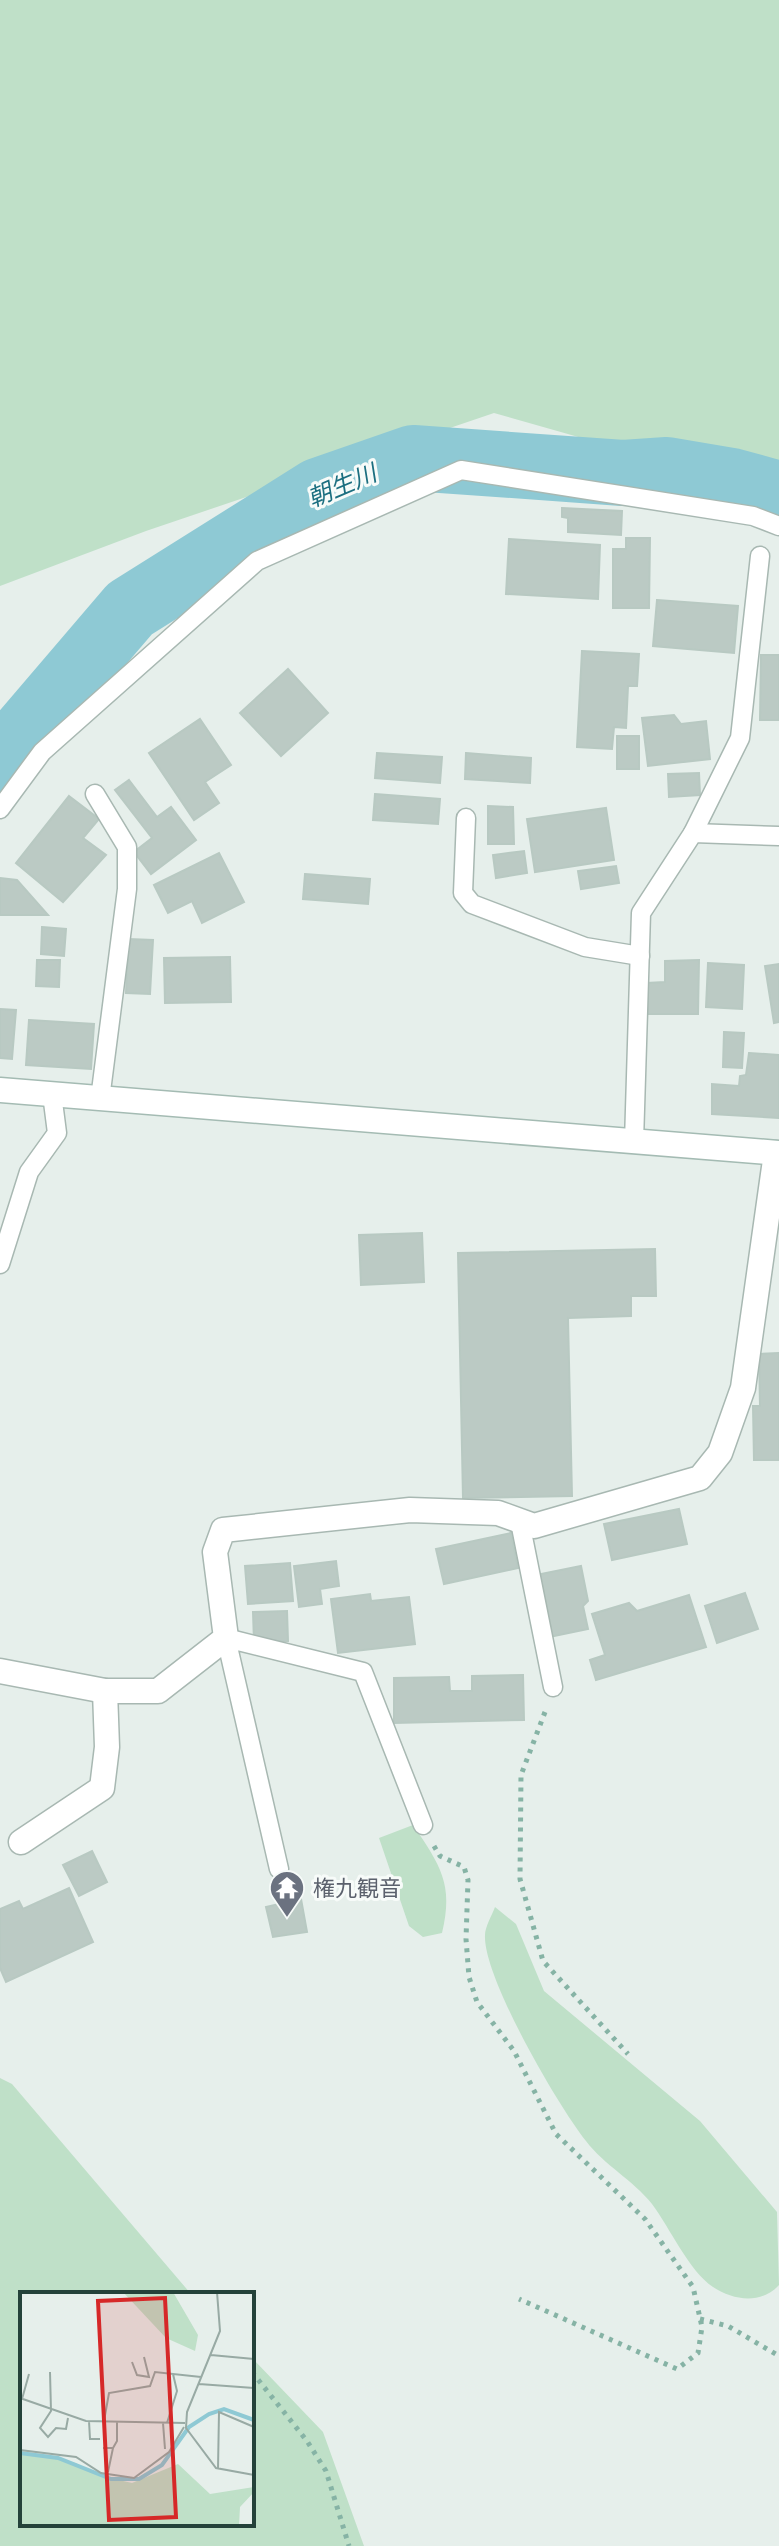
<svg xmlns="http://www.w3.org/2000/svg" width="779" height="2546" viewBox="0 0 779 2546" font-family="Arial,'Noto Sans JP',sans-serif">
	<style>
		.green { fill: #bfe0c8 }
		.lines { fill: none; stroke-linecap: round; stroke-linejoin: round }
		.river { stroke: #8ec9d4; stroke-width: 66 }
		.building { fill: #bbcac4; stroke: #b8c9c2; stroke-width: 2 }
		.lane-casing { stroke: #a8b8b2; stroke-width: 21 }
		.street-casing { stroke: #a8b8b2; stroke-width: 27 }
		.secondary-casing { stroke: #a4bbb3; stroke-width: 27 }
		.path { stroke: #86b3a5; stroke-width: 5; stroke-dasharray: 4 6; stroke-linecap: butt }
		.lane { stroke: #fff; stroke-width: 18 }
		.street { stroke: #fff; stroke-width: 24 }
		.secondary { stroke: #fff; stroke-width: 24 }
		.labels { text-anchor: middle; stroke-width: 6; stroke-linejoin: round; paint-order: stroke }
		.worship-label { font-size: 22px; fill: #5b616d; stroke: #f7fbf9; text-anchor: start }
		.water-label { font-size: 24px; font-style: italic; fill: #1c6f80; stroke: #f7fbf9 }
		.inset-river { fill: none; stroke: #8ec9d4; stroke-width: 4 }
		.inset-road { fill: none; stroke: #98aaa4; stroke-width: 2 }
		.view { fill: #d62828; fill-opacity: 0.15; stroke: #d62828; stroke-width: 4 }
		.inset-edge { fill: none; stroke: #24423a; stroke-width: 4 }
	</style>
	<rect width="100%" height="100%" fill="#e6efeb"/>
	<g class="green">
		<polygon points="0,0 779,0 779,494 494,413 146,531 0,586"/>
		<path d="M413,1825C440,1865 454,1884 442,1933L423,1937L409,1926L379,1838Z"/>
		<path d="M495,1907L516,1924L544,1991L700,2121L777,2212L779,2285C762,2304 734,2301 713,2287C689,2271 670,2228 652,2204C633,2180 604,2165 586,2141C558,2106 483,1977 485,1935C485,1927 492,1915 495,1907Z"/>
		<polygon points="0,2078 12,2084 191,2294 22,2294 22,2524 252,2524 252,2358 323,2432 364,2546 0,2546"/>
	</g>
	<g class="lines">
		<polyline class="river" points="0,761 130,609 318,491 413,458 623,473 667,470 732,481 779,494"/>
	</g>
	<g class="building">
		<polygon points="562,508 622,511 621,535 568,532 568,518 562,517"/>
		<polygon points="626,538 650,538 649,608 613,608 613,549 626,549"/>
		<polygon points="509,539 600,545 598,599 506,594"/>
		<polygon points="657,600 738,606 734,653 653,646"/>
		<polygon points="582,651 639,654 637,686 628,686 626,728 614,727 612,749 577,747"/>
		<polygon points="761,655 779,655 779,720 760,720"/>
		<polygon points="288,669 328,713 281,756 240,713"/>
		<polygon points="674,715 681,724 706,721 710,759 648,766 642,718"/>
		<polygon points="200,719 231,765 205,782 219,803 194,820 149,753"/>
		<rect x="617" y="736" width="22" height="33"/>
		<polygon points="377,753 442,757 440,783 375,778"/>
		<polygon points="466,753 531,758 530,783 465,779"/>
		<polygon points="699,773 700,795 669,797 668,774"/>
		<polygon points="129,780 157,817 171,807 196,840 151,874 134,852 152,838 115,790"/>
		<polygon points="375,794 440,799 438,824 373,820"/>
		<polygon points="69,796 99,819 83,838 106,855 63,902 16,863"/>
		<polygon points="488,806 513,807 514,844 488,844"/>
		<polygon points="606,808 614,860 535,872 527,819"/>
		<polygon points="524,851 527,873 496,878 493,855"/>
		<polygon points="219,853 244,902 202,923 192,901 168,913 154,885"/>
		<polygon points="616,866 619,883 581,889 578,871"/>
		<polygon points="305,874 370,879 368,904 303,899"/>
		<polygon points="0,878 17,880 48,915 0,915"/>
		<polygon points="42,927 66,929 64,956 41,954"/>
		<polygon points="128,939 153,940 150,994 126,993"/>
		<polygon points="230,957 231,1002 165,1003 164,958"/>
		<polygon points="37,960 60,960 59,987 36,986"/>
		<polygon points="699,960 698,1014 646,1014 647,983 665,982 665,961"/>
		<polygon points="708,963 744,965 742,1009 706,1007"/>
		<polygon points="779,964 779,1022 774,1023 765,966"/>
		<polygon points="0,1009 16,1010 12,1059 0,1058"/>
		<polygon points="29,1020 94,1024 91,1069 26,1065"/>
		<polygon points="724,1032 744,1033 742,1068 723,1067"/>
		<polygon points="749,1053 779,1055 779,1118 712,1114 712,1084 739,1086 740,1076 746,1075"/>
		<polygon points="422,1233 424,1282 361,1285 359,1235"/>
		<polygon points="655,1249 656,1296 631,1296 631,1316 568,1318 572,1496 463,1498 458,1253"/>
		<polygon points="779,1353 779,1460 754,1460 753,1406 760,1406 759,1354"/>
		<polygon points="679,1509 687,1544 612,1560 604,1524"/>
		<polygon points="511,1533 518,1568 444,1584 436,1549"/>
		<polygon points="336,1561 339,1586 320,1589 322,1604 299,1607 294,1566"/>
		<polygon points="290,1563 293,1601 248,1604 245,1566"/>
		<polygon points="581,1566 588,1601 583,1606 588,1629 549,1637 536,1575"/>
		<polygon points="745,1593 758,1629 717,1643 705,1606"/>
		<polygon points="370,1594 371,1601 409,1597 415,1644 338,1653 331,1599"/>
		<polygon points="689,1595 706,1647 596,1680 590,1660 605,1655 592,1614 629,1603 637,1611"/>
		<polygon points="287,1611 288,1641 254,1642 253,1612"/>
		<polygon points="523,1675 524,1720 394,1723 394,1678 449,1677 450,1691 472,1691 472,1676"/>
		<polygon points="92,1851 107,1882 79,1896 63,1865"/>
		<polygon points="69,1888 93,1942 6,1982 0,1968 0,1909 19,1901 23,1909"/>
		<polygon points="301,1899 307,1932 273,1937 266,1907"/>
	</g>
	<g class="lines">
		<defs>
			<g id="lane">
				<polyline points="95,794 127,847 127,889 100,1099"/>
				<polyline points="0,809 42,752 257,561 461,470 753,516 779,526"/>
				<polyline points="466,818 463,893 472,904 585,947 640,956"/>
				<polyline points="693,833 740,738 760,556"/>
				<polyline points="634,1142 641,913 693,833 779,836"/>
				<polyline points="0,1264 29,1172 57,1133 52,1094"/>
				<polyline points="520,1522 553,1687"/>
				<polyline points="279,1869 226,1638 363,1672 423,1825"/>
			</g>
			<g id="street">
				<polyline points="0,1671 105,1691 158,1691 226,1638 215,1552 223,1530 410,1510 498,1513 534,1526 700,1478 720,1453 743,1388 776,1153"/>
				<polyline points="21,1842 102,1788 107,1747 105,1691"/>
			</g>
			<polyline id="secondary" points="0,1090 779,1153"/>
		</defs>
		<use href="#lane" class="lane-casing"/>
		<use href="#street" class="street-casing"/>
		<use href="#secondary" class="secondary-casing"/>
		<g class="path">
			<polyline points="545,1712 521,1775 520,1879 543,1961 628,2054"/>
			<polyline points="434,1846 440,1856 464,1867 468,1880 466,1939 469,1977 477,2002 514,2051 556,2134 645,2219 693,2287 702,2327 698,2353 677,2369 519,2299"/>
			<polyline points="700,2319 728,2326 779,2356"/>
			<polyline points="252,2372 307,2441 326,2471 349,2546"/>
		</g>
		<use href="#lane" class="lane"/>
		<use href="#street" class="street"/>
		<use href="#secondary" class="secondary"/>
	</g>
	<defs>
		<symbol id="temple-pin" viewBox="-11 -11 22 30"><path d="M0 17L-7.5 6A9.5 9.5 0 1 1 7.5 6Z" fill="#6b7280" stroke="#f7fbf9"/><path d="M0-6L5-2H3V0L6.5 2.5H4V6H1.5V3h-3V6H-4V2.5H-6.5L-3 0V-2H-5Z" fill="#fff"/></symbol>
	</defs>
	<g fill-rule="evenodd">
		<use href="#temple-pin" x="267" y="1868" width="40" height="54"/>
	</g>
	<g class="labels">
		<g class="worship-label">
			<text x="313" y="1896">権九観音</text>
		</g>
		<g class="water-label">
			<text transform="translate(342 486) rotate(-23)" y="8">朝生川</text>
		</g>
	</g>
	<g transform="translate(20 2292)">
		<rect width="234" height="234" fill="#e6efeb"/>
		<path d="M103,0H153L178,43L175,59L146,46ZM0,160L56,171L77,183L112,191L158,172L190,202L234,195V200L220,215L219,234H0Z" fill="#bfe0c8"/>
		<path class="inset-river" d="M0,161L38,166L91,187H119L142,173L169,135L189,122L204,117L234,128"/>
		<path class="inset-road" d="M197,0L200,39L167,120L166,136L196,176L234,183M191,63L234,67M112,70L117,83L129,85L124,65M30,80L31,119L20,136L28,145L36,136L46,137L48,126M179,92L234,96M0,106L66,129L165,131M2,107L9,82M69,129L70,147H80M84,129L89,101L130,94L135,80L181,85M143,131L145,157M147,131L157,99L153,82M83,156H93L97,149V129M0,158L56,165L81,181L114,186L149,160L164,135M198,177L199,120L234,135M88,180L93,156"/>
		<path class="view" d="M145,6L156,225L89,228L78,9Z"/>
		<rect width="234" height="234" class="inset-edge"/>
	</g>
</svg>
